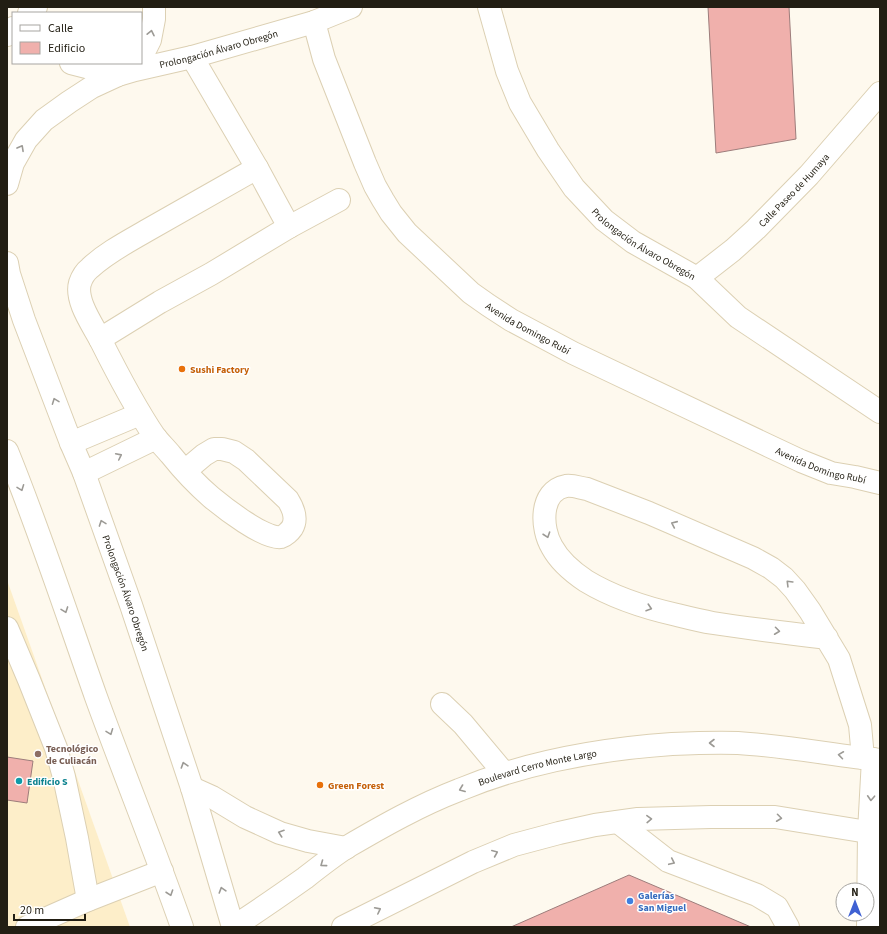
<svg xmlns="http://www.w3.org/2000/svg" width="887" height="934" viewBox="0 0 887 934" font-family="'Source Sans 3',sans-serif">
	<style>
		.built { fill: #fdeec9 }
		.building { fill: #f0b0ac; stroke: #9d7d7b }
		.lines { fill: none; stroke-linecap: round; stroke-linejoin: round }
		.minor-casing { stroke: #dcd0b3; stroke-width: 24 }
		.major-casing { stroke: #dcd0b3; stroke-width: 24 }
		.minor { stroke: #fff; stroke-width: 22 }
		.major { stroke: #fff; stroke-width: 22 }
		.oneway { stroke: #9c9a95 }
		.food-dot { fill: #e8710a; stroke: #fff; stroke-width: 1.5 }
		.education-dot { fill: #8d6e63; stroke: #fff; stroke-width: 1.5 }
		.culture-dot { fill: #0f9aa8; stroke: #fff; stroke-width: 1.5 }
		.shop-dot { fill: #3f7fe0; stroke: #fff; stroke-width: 1.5 }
		.labels { text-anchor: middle; stroke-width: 3; stroke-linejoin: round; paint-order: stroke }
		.street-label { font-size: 10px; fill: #221e13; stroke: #fff }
		.food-label { font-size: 10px; font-weight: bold; fill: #c56008; stroke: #fff; text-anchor: start }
		.education-label { font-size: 10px; font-weight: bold; fill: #785e54; stroke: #fff; text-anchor: start }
		.culture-label { font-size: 10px; font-weight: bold; fill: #0d838f; stroke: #fff; text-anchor: start }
		.shop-label { font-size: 10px; font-weight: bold; fill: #366cbe; stroke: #fff; text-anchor: start }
	</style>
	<rect width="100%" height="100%" fill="#fef9ee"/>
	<polygon class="built" points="7,580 130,927 7,927"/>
	<g class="building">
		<polygon points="708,7 789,7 796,139 716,153"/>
		<polygon points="7,757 33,761 27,803 7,800"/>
		<polygon points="629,875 751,927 511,927"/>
	</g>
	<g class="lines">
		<defs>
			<g id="minor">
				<path id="s1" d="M489,7L507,71L520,103L548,150L574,188L604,220L633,242L697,278L738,317L880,412"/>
				<path id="s2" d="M314,22L324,59L365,163L375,186L383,200L391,213L407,233L471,293L488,305L511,320L573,353L769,446L801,461L831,473L855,477L880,483"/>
				<polyline points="289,227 339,200"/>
				<path id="s3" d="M697,278L733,250L756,229L809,175L880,93"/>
				<path d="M100,339C92,324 75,300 80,283C82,277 85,272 90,268C106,253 127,242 146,231C183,210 220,189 257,168"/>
				<polyline points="71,443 140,414"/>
				<path d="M185,471L204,455L214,449H222L234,452L246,460L288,500C293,508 298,518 292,528C290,531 285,536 281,537C265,540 223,507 211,497C196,484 183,470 171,455C166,449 160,443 155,437C134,406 117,373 100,339L160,302L211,274L289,227L257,168L192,57"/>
				<polyline points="84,473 156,438"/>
				<polyline points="7,628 29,680 56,748 64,777 77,838 88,900"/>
				<path d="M827,638C789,633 751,629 713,623C701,621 689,618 677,615C646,608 614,598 586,581C574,573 559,560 552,547C541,529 539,491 566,486C573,485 580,488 587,489L649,513L753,558L771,568L784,578L795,590L810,611L839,659L860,725L863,758"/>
				<polyline points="442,704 463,724 504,773"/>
				<polyline points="618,822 668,861 757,895 777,907 788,927"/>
				<polyline points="27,927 88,900 162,871"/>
				<path id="s4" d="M233,927C258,911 281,895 305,878C319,867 333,856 347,847C383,826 420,805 459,790C526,762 600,749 672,744C694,743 716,742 738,743C786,746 833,755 880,760"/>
				<polyline points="343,927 473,862 514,845 559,833 595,825 638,819 711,817 775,817 880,834"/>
				<polyline points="868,927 869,832 873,759"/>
			</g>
			<g id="major">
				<polyline points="29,13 36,7"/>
				<polyline points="7,35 13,28"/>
				<polyline points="141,58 150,40 154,19 154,7"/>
				<polyline points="71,63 118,75"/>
				<path id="s5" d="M7,184L13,163L26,140L44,120L69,102L92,87L118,75L135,70L192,57L314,22L351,7"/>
				<path id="s6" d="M7,263L9,274L24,320L71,443L84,473L131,605L192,788L233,927"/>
				<path d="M7,451C40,532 67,615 96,697C124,774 155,850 182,927"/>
				<polyline points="192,788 212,797 245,817 280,833 308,841 346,848"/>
			</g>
		</defs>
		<use href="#minor" class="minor-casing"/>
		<use href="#major" class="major-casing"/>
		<use href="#minor" class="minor"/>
		<use href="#major" class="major"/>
	</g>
	<defs><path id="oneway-chevron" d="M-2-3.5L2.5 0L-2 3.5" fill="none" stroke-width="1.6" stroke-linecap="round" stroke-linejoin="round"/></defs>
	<g class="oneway">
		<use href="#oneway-chevron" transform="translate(151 33) rotate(-78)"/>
		<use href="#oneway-chevron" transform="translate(21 148) rotate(-61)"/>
		<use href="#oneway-chevron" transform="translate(55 401) rotate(-111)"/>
		<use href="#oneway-chevron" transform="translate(119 456) rotate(-26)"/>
		<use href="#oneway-chevron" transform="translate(21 488) rotate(69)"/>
		<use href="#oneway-chevron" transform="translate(102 523) rotate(-110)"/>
		<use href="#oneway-chevron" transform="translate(674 524) rotate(-156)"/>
		<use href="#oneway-chevron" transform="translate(547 535) rotate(71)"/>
		<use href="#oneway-chevron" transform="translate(789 583) rotate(-135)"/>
		<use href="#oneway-chevron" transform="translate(649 608) rotate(18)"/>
		<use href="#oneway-chevron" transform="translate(65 610) rotate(70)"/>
		<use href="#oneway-chevron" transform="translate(777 631) rotate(7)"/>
		<use href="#oneway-chevron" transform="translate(110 732) rotate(69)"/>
		<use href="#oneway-chevron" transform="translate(712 743) rotate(180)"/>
		<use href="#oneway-chevron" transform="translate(841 755) rotate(-172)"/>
		<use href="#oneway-chevron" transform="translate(184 765) rotate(-108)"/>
		<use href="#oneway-chevron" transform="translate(462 789) rotate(159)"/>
		<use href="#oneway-chevron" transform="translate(871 798) rotate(93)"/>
		<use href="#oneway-chevron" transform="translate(779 818) rotate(7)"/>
		<use href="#oneway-chevron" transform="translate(649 819) rotate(-2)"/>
		<use href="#oneway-chevron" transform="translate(281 833) rotate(-161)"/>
		<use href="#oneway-chevron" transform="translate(495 853) rotate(-23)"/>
		<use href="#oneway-chevron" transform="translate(672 862) rotate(25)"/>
		<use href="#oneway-chevron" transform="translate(323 864) rotate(144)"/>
		<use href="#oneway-chevron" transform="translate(222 890) rotate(-107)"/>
		<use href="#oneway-chevron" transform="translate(170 893) rotate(71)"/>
		<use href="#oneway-chevron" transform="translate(378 910) rotate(-27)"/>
	</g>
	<g class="food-dot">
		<circle cx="182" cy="369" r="4"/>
		<circle cx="320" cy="785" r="4"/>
	</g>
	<circle class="education-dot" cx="38" cy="754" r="4"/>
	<circle class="culture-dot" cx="19" cy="781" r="4"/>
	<circle class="shop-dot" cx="630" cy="901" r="4"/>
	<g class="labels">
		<g class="street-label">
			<text dy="4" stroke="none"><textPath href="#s5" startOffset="266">Prolongación Álvaro Obregón</textPath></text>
			<text dy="4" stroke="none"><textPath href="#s3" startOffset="131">Calle Paseo de Humaya</textPath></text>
			<text dy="4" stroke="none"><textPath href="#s1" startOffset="292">Prolongación Álvaro Obregón</textPath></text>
			<text dy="4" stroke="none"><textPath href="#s2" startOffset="387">Avenida Domingo Rubí</textPath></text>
			<text dy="4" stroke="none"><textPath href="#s2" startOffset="711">Avenida Domingo Rubí</textPath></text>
			<text dy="4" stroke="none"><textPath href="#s6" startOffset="351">Prolongación Álvaro Obregón</textPath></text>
			<text dy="4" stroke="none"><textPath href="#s4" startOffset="347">Boulevard Cerro Monte Largo</textPath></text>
		</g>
		<g class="food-label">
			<text x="190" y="373">Sushi Factory</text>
			<text x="328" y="789">Green Forest</text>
		</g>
		<g class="education-label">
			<text x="46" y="752">Tecnológico<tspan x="46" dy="12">de Culiacán</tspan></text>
		</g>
		<g class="culture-label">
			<text x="27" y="785">Edificio S</text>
		</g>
		<g class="shop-label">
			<text x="638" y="899">Galerías<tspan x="638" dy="12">San Miguel</tspan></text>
		</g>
	</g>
	<rect width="887" height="934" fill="none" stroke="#221e13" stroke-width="16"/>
	<rect x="12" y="12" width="130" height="52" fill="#ffffff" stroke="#a7a5a1"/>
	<rect x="20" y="25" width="20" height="6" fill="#ffffff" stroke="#a7a5a1"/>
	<text x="48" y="32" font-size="12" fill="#221e13">Calle</text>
	<rect x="20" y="42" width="20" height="12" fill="#f0b0ac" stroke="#a7a5a1"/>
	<text x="48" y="52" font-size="12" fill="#221e13">Edificio</text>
	<g transform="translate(855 902)"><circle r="19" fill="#ffffff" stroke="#a7a5a1"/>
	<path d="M0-3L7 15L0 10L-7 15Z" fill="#3f61d3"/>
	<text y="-6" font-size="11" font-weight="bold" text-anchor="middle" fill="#221e13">N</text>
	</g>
	<path d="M14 914v6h71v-6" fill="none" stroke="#221e13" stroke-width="2"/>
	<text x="20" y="914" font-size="12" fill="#221e13" stroke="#ffffff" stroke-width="3" paint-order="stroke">20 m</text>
</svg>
